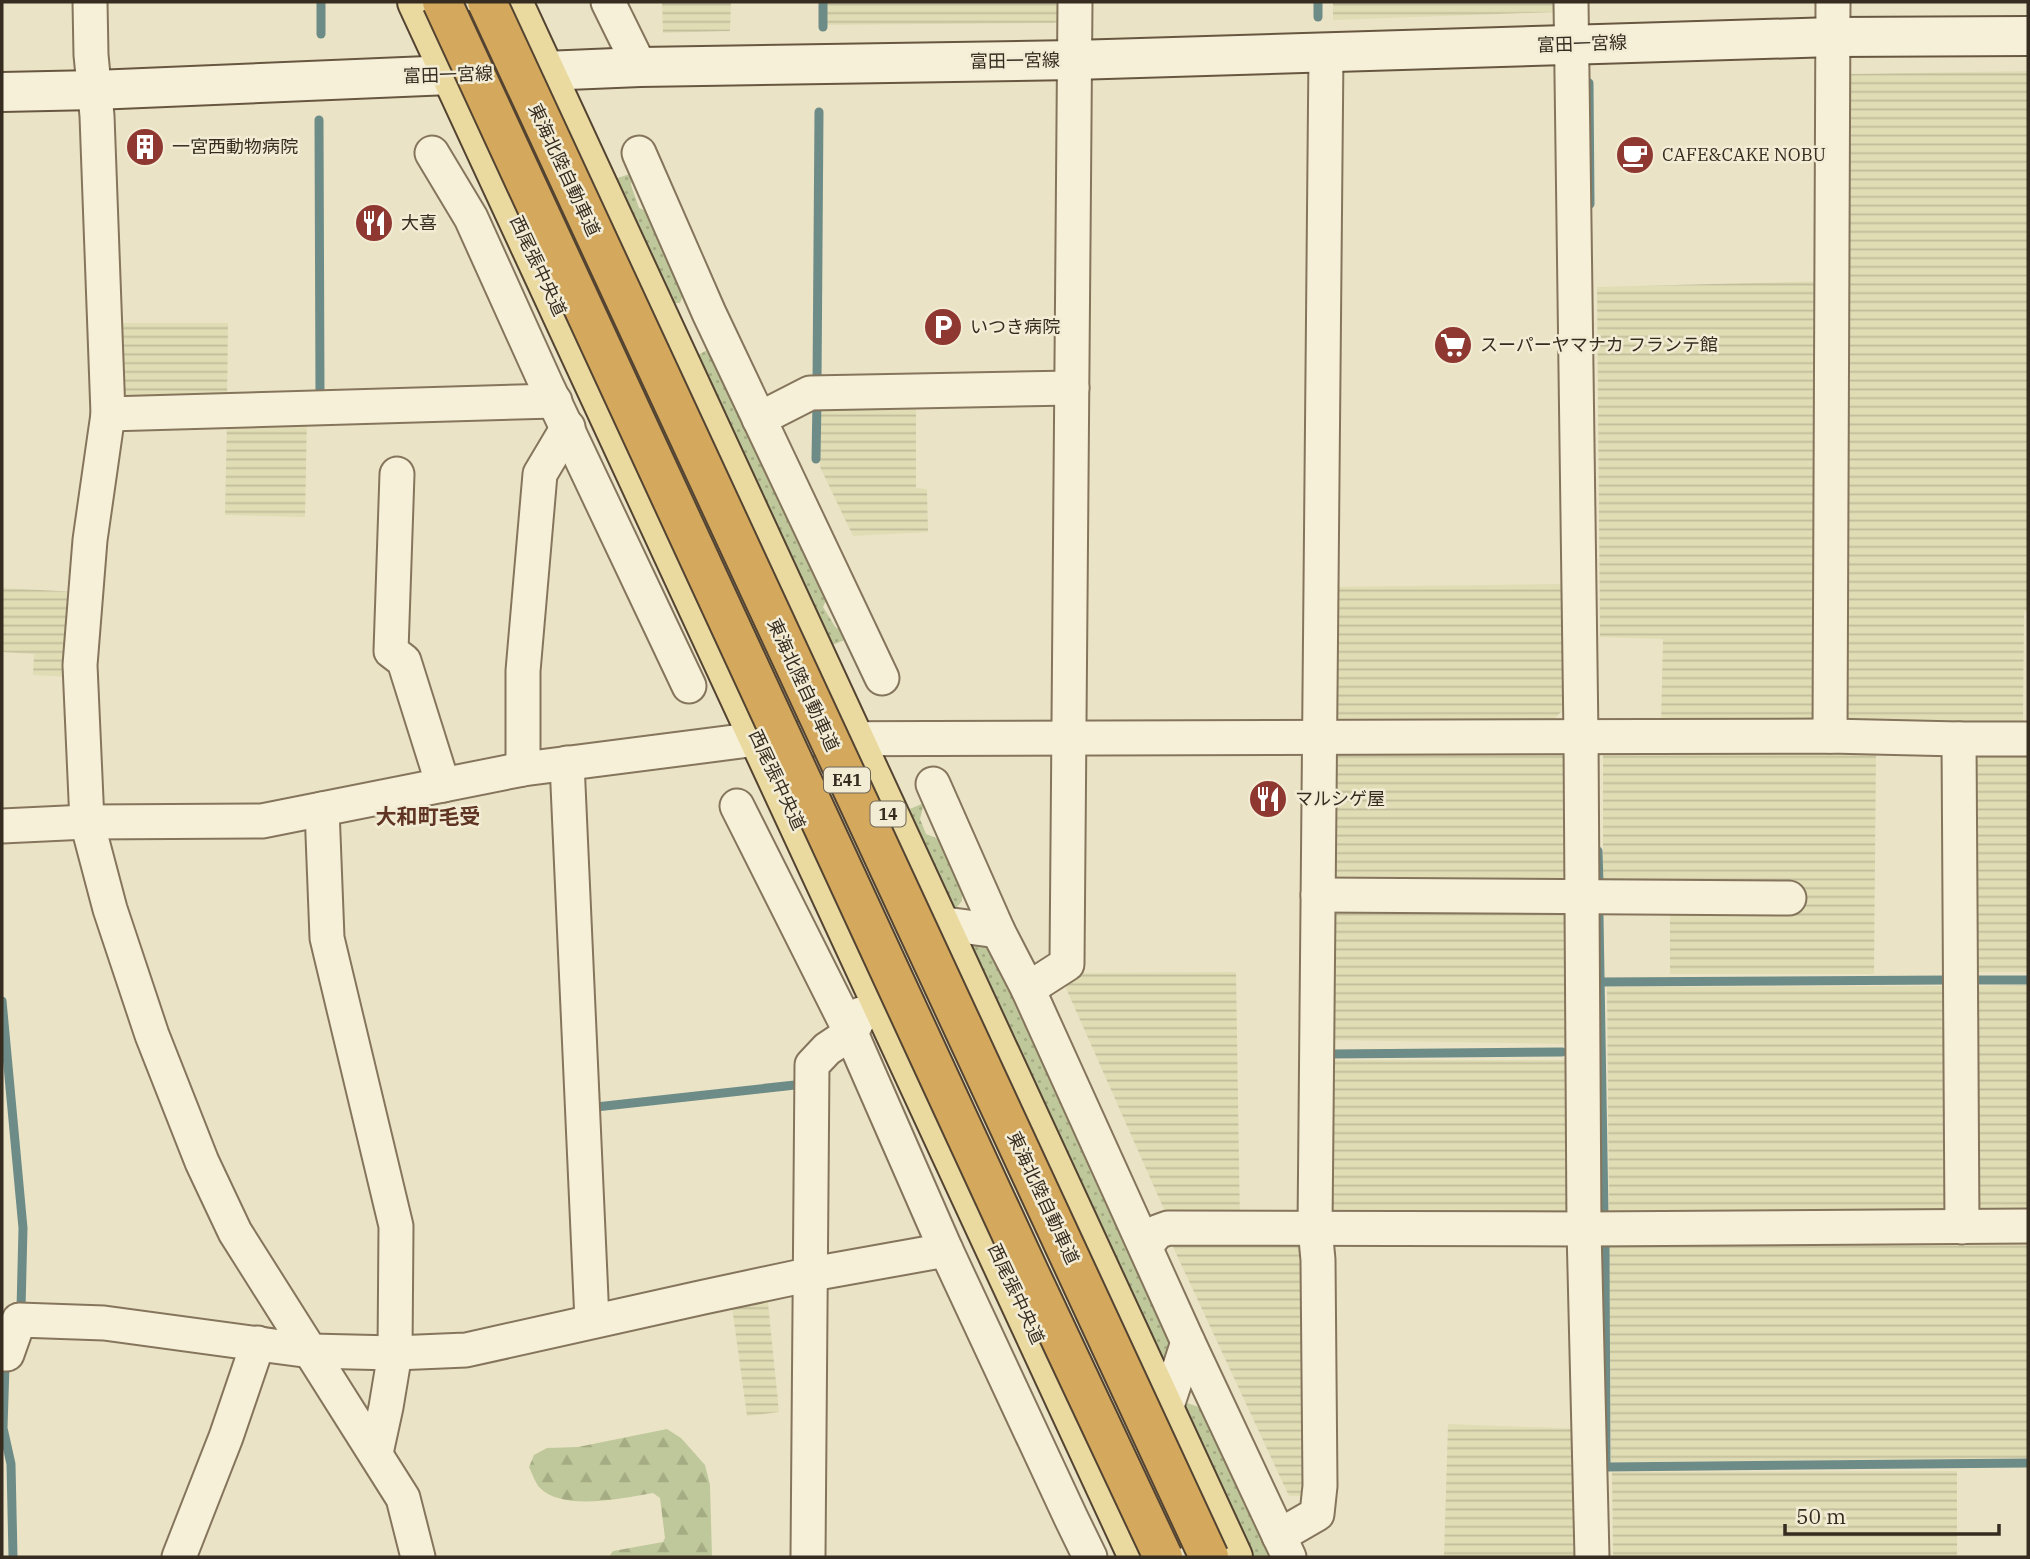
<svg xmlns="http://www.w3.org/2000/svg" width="2030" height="1559" viewBox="0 0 2030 1559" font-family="'IBM Plex Serif','Noto Sans JP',serif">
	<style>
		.farmland { fill: url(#farmland-rules) }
		.grass { fill: url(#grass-dots) }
		.forest { fill: url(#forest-firs) }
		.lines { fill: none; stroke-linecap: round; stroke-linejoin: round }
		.stream { stroke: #6e8c87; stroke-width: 9 }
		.street-casing { stroke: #85755d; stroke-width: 37 }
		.secondary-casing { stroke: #675640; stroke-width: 42 }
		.primary-casing { stroke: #534331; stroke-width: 42 }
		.street { stroke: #f6f0d8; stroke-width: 33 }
		.secondary { stroke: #f6f0d8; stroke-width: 38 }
		.primary { stroke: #ebdaa0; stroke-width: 38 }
		.highway-bridge-casing { stroke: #534331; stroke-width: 42; stroke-linecap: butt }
		.highway-bridge { stroke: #d4a95d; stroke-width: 38 }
		.labels { text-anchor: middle; stroke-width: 5; stroke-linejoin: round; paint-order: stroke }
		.shield { fill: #f3ecd5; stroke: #6f6656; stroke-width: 2 }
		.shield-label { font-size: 16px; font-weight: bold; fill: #362c20 }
		.street-label { font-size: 18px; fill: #362c20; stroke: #f3ecd5 }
		.poi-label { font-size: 18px; fill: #362c20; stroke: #f3ecd5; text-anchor: start }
		.quarter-label { font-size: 21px; font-weight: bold; fill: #5f3422; stroke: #f3ecd5 }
	</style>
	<defs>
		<pattern id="farmland-rules" width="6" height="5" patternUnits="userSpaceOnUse" patternTransform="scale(1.75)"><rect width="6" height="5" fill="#e0dcb4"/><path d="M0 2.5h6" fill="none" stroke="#c1bd9a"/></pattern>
		<pattern id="grass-dots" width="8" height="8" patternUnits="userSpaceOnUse" patternTransform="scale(1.75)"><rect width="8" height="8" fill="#bfc89a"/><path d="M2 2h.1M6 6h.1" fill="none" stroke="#a5ac84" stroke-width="1.8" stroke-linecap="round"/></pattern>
		<pattern id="forest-firs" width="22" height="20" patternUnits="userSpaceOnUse" patternTransform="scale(1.75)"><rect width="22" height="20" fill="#bfc89a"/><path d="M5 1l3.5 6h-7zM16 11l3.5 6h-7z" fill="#a5ac84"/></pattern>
	</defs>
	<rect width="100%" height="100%" fill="#ebe3c6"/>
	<g class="farmland">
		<polygon points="662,2 731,2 730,31 663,33"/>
		<polygon points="826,2 1065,2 1065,14 1055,23 826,25"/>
		<polygon points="1333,2 1556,2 1556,12 1333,20"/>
		<polygon points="2028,71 2028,610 2024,611 2023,726 1843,724 1849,74"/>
		<polygon points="1824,281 1819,724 1661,725 1663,639 1600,637 1597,287"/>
		<polygon points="116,323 228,323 227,404 117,404"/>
		<polygon points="821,398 916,399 916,488 927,489 928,532 853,536 820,467"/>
		<polygon points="307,418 305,517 225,515 227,420"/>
		<polygon points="1562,584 1564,709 1549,724 1329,726 1327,587"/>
		<polygon points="2,588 79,592 74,677 33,675 34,654 2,652"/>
		<polygon points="1985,750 2028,750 2028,972 1975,972 1974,764"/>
		<polygon points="1560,752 1568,760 1570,888 1331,888 1336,753"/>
		<polygon points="1603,753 1876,753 1874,974 1670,974 1670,905 1603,888"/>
		<polygon points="1331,901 1571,903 1573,1044 1328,1040"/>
		<polygon points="1236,972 1240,1224 1171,1225 1065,986 1078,973"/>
		<polygon points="2028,985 2028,1215 1981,1216 1972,1204 1973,986"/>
		<polygon points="1950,986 1951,1207 1942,1216 1609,1217 1607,987"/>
		<polygon points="1328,1060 1573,1060 1576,1216 1325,1215"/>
		<polygon points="1167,1234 1305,1235 1306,1496 1289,1496"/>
		<polygon points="2028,1234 2028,1458 1611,1462 1609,1236"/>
		<polygon points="767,1293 779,1412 747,1416 731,1300"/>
		<polygon points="1448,1424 1582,1429 1583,1557 1444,1557"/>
		<polygon points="1957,1471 1957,1557 1613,1557 1612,1472"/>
	</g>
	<g class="grass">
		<polygon points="633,173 631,185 639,208 655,214 685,290 680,303 671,303 605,182"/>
		<polygon points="707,350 719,363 829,594 823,607 836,628 846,629 850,638 822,649 698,355"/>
		<polygon points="924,803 920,819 926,834 941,840 962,885 962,901 957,907 951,906 898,814"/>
		<polygon points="958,936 979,940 992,955 1047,1068 1167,1334 1170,1356 1162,1371"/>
		<polygon points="1184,1402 1199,1407 1209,1423 1270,1557 1235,1557 1175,1405"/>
	</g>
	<path class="forest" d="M667,1429L681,1438L705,1465L710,1485L712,1557H609L613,1551L663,1542L665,1538L660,1498L653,1493C623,1498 562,1512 539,1487C535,1482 532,1473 529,1467L534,1455L547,1448L578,1447Z"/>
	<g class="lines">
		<g class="stream">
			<polyline points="1318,17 1318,2"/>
			<polyline points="823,27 823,2"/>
			<polyline points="321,34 321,2"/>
			<polyline points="1589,83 1590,204"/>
			<polyline points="319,120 320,398"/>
			<polyline points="817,382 819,112"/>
			<polyline points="816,459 817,400"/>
			<polyline points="1598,851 1599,884"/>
			<polyline points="1599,916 1604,1214"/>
			<polyline points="1969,977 1969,980 2028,980"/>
			<polyline points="1601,982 1948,980"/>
			<polyline points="2,1001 23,1228 21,1309"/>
			<polyline points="1332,1054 1562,1052"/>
			<polyline points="596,1107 795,1085"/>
			<polyline points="1605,1247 1606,1463"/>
			<polyline points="5,1365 3,1428 11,1464 13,1557"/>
			<polyline points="1606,1467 2028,1463"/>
		</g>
		<defs>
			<g id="street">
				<polyline points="90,2 91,55 97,116 108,414 90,540 80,665 87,822 110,909 152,1035 202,1162 235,1232 403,1498 418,1557"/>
				<polyline points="608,2 640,67"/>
				<polyline points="1571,2 1581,737 1584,1229 1592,1557"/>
				<polyline points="432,153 471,218 546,384 689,686"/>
				<polyline points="639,153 709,313 882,678"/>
				<polyline points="108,414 555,401"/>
				<polyline points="759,419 810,393 1072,388"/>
				<polyline points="397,474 391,651 404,661 443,785"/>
				<polyline points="1830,736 1833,2"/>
				<polyline points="1959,739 1962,1227"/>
				<polyline points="567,763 592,1321"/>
				<polyline points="523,769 523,671 540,474 568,427"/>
				<polyline points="933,784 998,931 1028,989 1188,1342 1289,1557"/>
				<polyline points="737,806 851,1033 946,1250 1071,1518 1090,1557"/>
				<polyline points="322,809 327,938 396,1226 395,1353 386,1407 376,1453"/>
				<polyline points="2,826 87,822 262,821 523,769 757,739 1830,736 1959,739 2028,739"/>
				<polyline points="1318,895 1789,898"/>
				<polyline points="938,923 998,931"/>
				<polyline points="1028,989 1067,964 1075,2"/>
				<polyline points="1146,1246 1157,1232 1168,1228 1584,1229 2028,1226"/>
				<polyline points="2,1354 7,1354 19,1320 104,1323 311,1351 395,1353 466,1350 704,1297 812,1274 946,1250"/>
				<polyline points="1165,1412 1188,1342"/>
				<polyline points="1279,1536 1317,1514 1320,1486 1318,1260 1315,1228 1326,52"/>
				<polyline points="179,1557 226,1437 258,1343"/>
				<polyline points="808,1557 812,1065 827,1049 851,1033 861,1014"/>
			</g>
			<polyline id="secondary" points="2,92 95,90 640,67 1074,60 1833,37 2028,36"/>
			<g id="primary">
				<polyline points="417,2 1138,1557"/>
				<polyline points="513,2 1233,1557"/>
			</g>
		</defs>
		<use href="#street" class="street-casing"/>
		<use href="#secondary" class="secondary-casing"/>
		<use href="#primary" class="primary-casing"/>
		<use href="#street" class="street"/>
		<use href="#secondary" class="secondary"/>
		<use href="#primary" class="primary"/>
		<defs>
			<g id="highway-bridge">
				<polyline points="442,2 1029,1272 1163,1557"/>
				<polyline points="487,2 1209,1557"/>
			</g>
		</defs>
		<use href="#highway-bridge" class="highway-bridge-casing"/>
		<use href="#highway-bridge" class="highway-bridge"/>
	</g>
	<defs>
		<symbol id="building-disc" viewBox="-11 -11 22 22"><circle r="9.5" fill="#8f3831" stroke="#f3ecd5"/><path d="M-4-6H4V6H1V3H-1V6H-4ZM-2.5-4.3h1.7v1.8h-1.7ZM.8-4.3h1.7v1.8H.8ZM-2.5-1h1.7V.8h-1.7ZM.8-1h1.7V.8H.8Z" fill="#fff"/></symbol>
		<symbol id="cafe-disc" viewBox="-11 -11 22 22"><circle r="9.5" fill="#8f3831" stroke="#f3ecd5"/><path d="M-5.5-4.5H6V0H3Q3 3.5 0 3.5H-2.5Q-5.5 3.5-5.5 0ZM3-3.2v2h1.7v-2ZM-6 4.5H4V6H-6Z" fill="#fff"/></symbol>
		<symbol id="restaurant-disc" viewBox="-11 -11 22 22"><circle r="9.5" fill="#8f3831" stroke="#f3ecd5"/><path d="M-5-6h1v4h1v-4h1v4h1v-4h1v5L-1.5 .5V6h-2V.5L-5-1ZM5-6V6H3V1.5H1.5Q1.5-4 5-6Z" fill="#fff"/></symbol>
		<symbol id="parking-disc" viewBox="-11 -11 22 22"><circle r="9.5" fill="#8f3831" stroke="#f3ecd5"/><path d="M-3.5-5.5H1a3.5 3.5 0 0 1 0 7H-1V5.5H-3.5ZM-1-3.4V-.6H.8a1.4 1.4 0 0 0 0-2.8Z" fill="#fff"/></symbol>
		<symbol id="supermarket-disc" viewBox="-11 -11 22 22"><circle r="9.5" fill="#8f3831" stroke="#f3ecd5"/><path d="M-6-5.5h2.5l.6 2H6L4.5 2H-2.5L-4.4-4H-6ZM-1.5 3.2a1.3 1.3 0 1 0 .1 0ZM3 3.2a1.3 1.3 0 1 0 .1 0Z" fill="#fff"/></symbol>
	</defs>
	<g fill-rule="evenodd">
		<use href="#building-disc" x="123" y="125" width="44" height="44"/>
		<use href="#cafe-disc" x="1613" y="133" width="44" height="44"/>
		<use href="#restaurant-disc" x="352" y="201" width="44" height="44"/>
		<use href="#parking-disc" x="921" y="305" width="44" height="44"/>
		<use href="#supermarket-disc" x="1431" y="323" width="44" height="44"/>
		<use href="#restaurant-disc" x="1246" y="777" width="44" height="44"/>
	</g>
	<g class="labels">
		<g class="shield">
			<rect x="824" y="767.5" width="46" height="25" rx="5"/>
			<rect x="870.5" y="801.5" width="35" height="25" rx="5"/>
		</g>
		<g class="shield-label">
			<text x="847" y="786">E41</text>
			<text x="888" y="820">14</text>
		</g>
		<g class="street-label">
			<text transform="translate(1582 44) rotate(-2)" y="6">富田一宮線</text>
			<text transform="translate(1015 61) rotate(-1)" y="6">富田一宮線</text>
			<text transform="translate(448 75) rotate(-2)" y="6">富田一宮線</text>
			<text transform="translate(564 170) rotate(65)" y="6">東海北陸自動車道</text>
			<text transform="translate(538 266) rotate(65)" y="6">西尾張中央道</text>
			<text transform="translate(803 685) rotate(65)" y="6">東海北陸自動車道</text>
			<text transform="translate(777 780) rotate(65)" y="6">西尾張中央道</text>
			<text transform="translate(1043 1198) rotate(65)" y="6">東海北陸自動車道</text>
			<text transform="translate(1016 1294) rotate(65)" y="6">西尾張中央道</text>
		</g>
		<g class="poi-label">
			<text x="172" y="153">一宮西動物病院</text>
			<text x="1662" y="161">CAFE&amp;CAKE NOBU</text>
			<text x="401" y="229">大喜</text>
			<text x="970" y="333">いつき病院</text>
			<text x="1480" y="351">スーパーヤマナカ フランテ館</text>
			<text x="1295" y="805">マルシゲ屋</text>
		</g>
		<g class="quarter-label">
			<text x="428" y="824">大和町毛受</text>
		</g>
	</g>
	<rect width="2030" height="1559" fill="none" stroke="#362c20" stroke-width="7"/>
	<path d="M1785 1524v10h214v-10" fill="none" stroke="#362c20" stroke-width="3.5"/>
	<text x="1796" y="1524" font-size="21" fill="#362c20" stroke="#f3ecd5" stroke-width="5" paint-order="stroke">50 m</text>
</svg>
